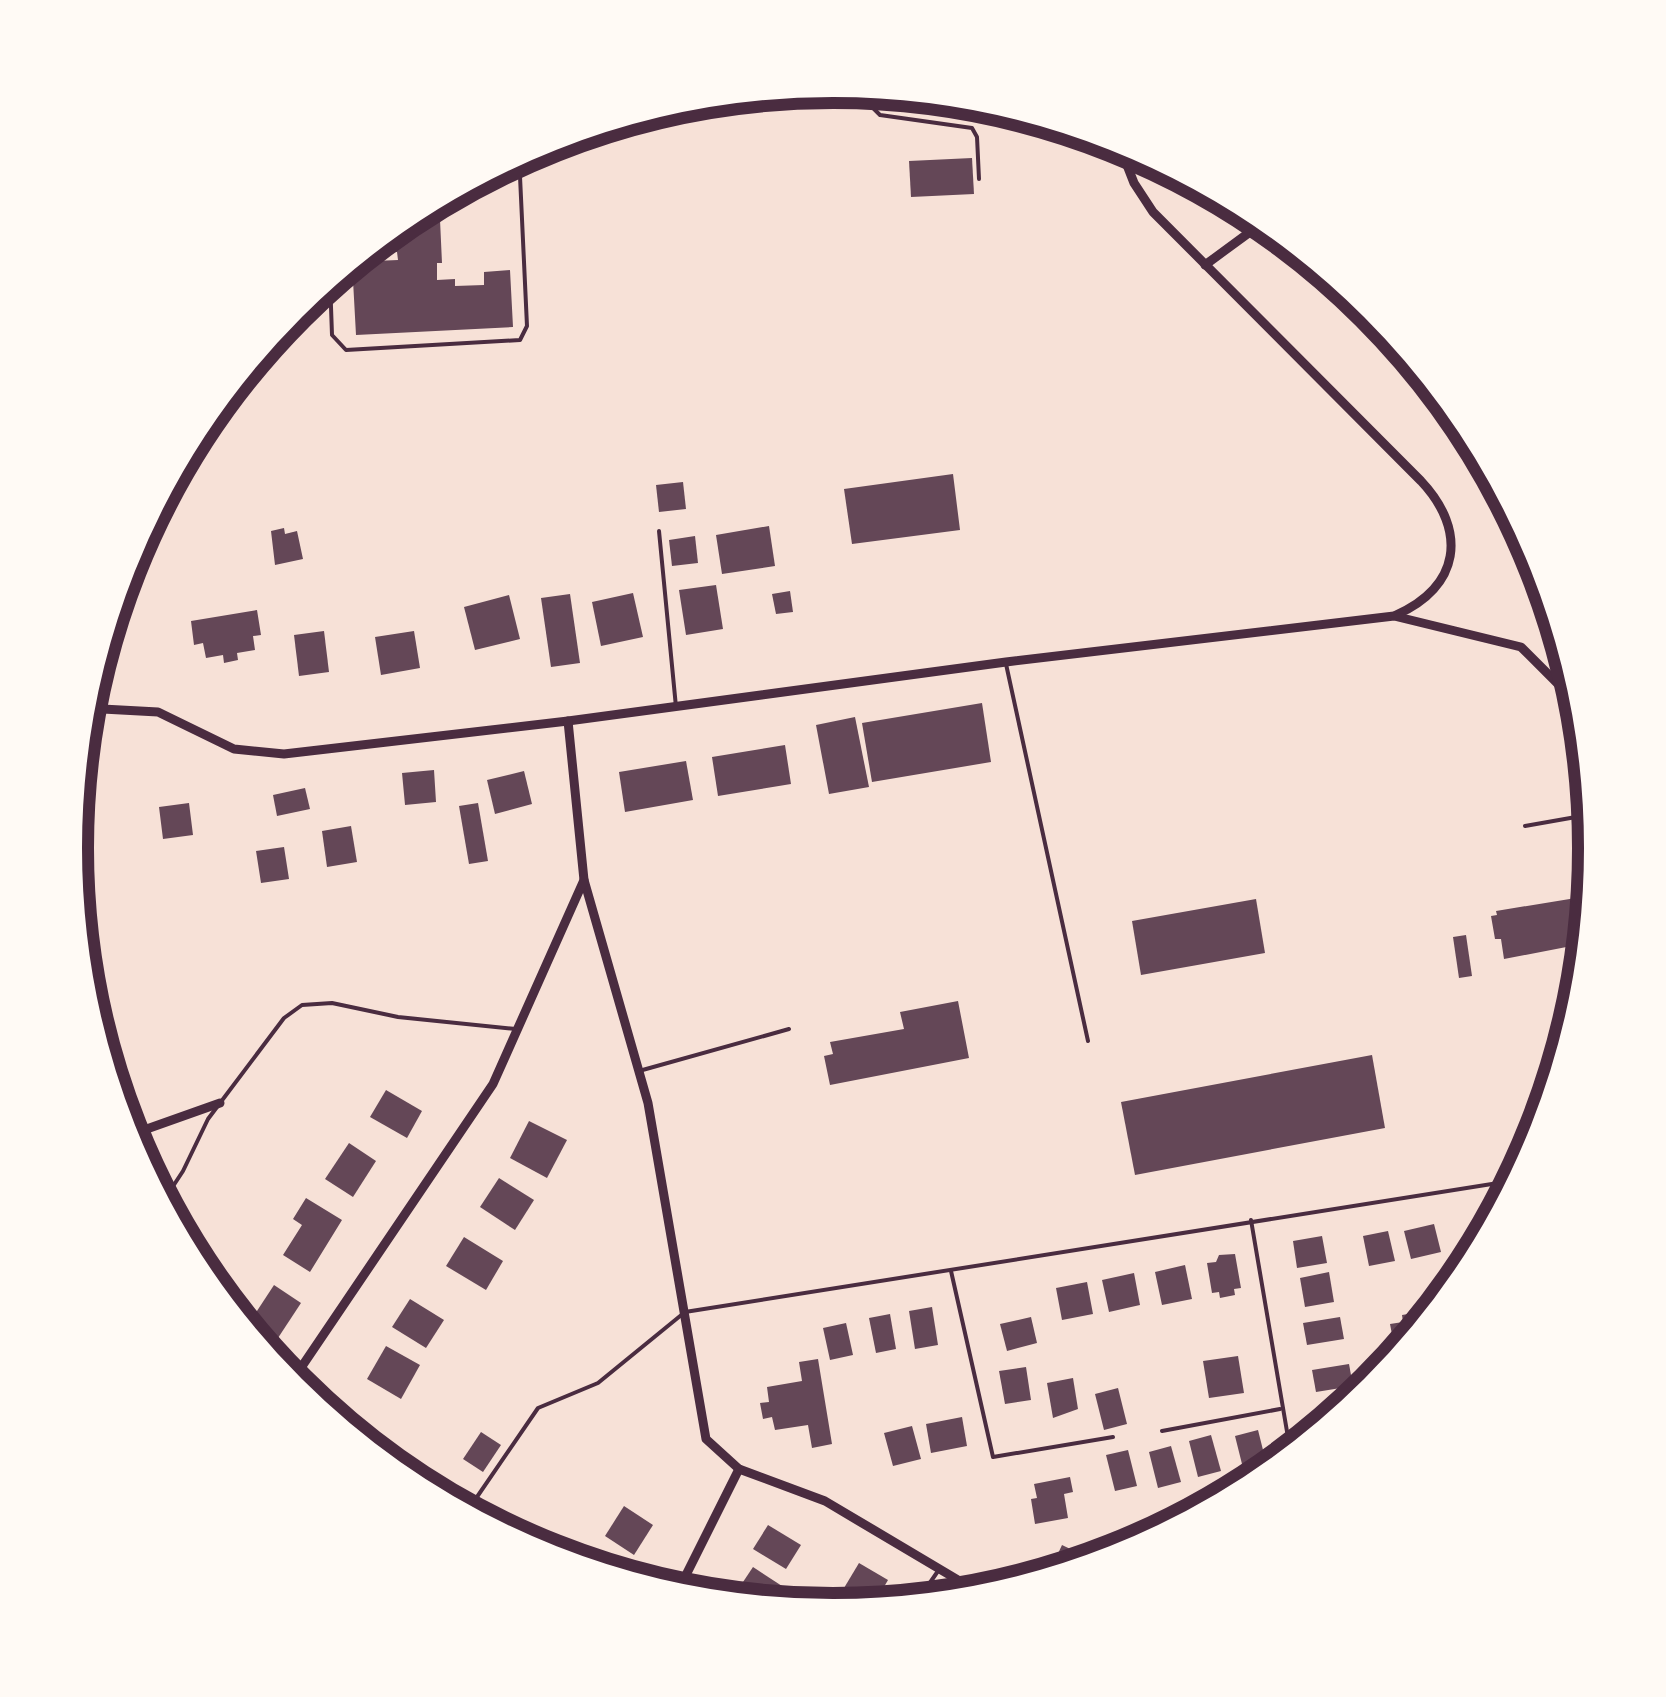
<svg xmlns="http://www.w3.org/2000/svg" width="1666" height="1697" viewBox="0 0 1666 1697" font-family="'DejaVu Sans',sans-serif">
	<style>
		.building { fill: #644757 }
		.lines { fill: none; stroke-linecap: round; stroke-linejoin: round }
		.path { stroke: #4a2c40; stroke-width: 4 }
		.service { stroke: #4a2c40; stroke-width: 4 }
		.minor { stroke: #4a2c40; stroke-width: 9 }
		.rim { fill: none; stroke: #4a2c40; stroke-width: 12 }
	</style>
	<rect width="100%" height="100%" fill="#f7e1d7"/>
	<g class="building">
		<polygon points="972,158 974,194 911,197 909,161"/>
		<polygon points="439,198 442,263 437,263 437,280 455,279 455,286 484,285 484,272 510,270 513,327 356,335 352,262 398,260 397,252 374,253 373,243 410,214"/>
		<polygon points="953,474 960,530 852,544 844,489"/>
		<polygon points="683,482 686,509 659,512 656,485"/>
		<polygon points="769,526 775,566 722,574 716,535"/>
		<polygon points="284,528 285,534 297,531 303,559 275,565 271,531"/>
		<polygon points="695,536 698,563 672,566 669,540"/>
		<polygon points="716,585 723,629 686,635 679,590"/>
		<polygon points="790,591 793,612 776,614 772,594"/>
		<polygon points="633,593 643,637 601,646 592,602"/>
		<polygon points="570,594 580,663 551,667 541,598"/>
		<polygon points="509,595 520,639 475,650 464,607"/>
		<polygon points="257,610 261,635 253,636 255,650 237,653 238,660 224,663 223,655 206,658 203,643 194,645 191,621"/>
		<polygon points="324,631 329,672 299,676 294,635"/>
		<polygon points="414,631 420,668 381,675 375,637"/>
		<polygon points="982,703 991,762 872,782 862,723"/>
		<polygon points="855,717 869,787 829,794 816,725"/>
		<polygon points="785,745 791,784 718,796 712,757"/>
		<polygon points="686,761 693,800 625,812 619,772"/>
		<polygon points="434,770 436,802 405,805 402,773"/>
		<polygon points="524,771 532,804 495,814 487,780"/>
		<polygon points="305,788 310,809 277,816 273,795"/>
		<polygon points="189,803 193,835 163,839 159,807"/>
		<polygon points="478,803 488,861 469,864 459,806"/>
		<polygon points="351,826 357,862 327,867 322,831"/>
		<polygon points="284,847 289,879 261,883 256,851"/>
		<polygon points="1586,883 1593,883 1587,943 1504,959 1501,939 1495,939 1491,916 1497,915 1496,911 1588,896"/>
		<polygon points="1256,899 1265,953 1141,975 1132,921"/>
		<polygon points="1466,935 1472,976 1459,978 1453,937"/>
		<polygon points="958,1001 969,1058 830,1085 824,1056 833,1054 830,1042 904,1029 900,1012"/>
		<polygon points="1372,1055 1385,1128 1135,1175 1121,1102"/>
		<polygon points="386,1090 422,1111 407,1138 370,1117"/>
		<polygon points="529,1121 567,1140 547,1178 510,1158"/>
		<polygon points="349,1143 376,1161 353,1197 325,1179"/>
		<polygon points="499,1178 534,1200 515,1230 480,1207"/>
		<polygon points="306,1198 342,1220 310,1272 283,1255 302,1225 293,1219"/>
		<polygon points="169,1218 197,1236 187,1251"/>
		<polygon points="1434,1224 1441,1252 1411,1259 1404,1231"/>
		<polygon points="1388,1231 1395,1261 1369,1266 1363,1236"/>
		<polygon points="1322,1236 1327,1263 1297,1268 1293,1241"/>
		<polygon points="464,1237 503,1261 486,1290 446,1266"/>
		<polygon points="1235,1254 1241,1288 1234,1289 1235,1295 1220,1298 1219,1292 1212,1293 1207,1263 1216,1262 1219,1255"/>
		<polygon points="1185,1265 1192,1299 1162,1305 1155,1272"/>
		<polygon points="1329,1272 1334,1302 1305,1307 1300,1278"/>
		<polygon points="1134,1273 1140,1305 1109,1312 1102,1280"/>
		<polygon points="1087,1282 1093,1314 1062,1320 1056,1288"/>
		<polygon points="274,1285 301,1303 276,1341 249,1323"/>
		<polygon points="410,1299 444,1320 426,1348 392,1327"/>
		<polygon points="932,1307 938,1345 915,1349 909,1311"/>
		<polygon points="1438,1309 1405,1348 1395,1350 1390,1324 1403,1322 1402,1315"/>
		<polygon points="890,1314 896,1349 876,1353 869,1318"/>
		<polygon points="1031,1317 1037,1343 1007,1351 1000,1324"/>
		<polygon points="1340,1317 1344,1339 1307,1345 1303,1323"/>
		<polygon points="846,1323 853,1355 830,1360 823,1328"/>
		<polygon points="386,1346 420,1365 401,1399 367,1379"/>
		<polygon points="1238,1356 1244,1393 1209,1398 1203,1361"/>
		<polygon points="818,1359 832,1444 812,1448 808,1425 775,1430 772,1417 763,1419 760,1403 769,1402 767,1387 802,1381 799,1362"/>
		<polygon points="1349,1364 1353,1386 1316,1392 1312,1370"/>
		<polygon points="1026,1367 1031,1400 1005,1404 999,1371"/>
		<polygon points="1073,1378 1078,1409 1053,1418 1047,1383"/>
		<polygon points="1118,1388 1127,1424 1104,1430 1095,1394"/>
		<polygon points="344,1407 372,1427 361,1443 334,1421"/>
		<polygon points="1347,1409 1325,1427 1322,1413"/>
		<polygon points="962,1417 967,1446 931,1453 926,1424"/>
		<polygon points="912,1426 921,1459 893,1466 884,1433"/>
		<polygon points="1258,1430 1267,1466 1244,1472 1235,1436"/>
		<polygon points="481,1432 501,1445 483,1472 463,1459"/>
		<polygon points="1211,1435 1221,1471 1198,1477 1189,1441"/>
		<polygon points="1171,1446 1181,1482 1158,1488 1149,1452"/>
		<polygon points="1128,1450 1137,1486 1115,1491 1106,1455"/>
		<polygon points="1070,1477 1073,1492 1064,1494 1068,1518 1035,1524 1031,1499 1037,1498 1034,1484"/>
		<polygon points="624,1506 653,1525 634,1555 605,1536"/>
		<polygon points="768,1525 801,1545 786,1569 753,1549"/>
		<polygon points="1062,1545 1087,1557 1082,1566 1051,1576 1048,1575"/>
		<polygon points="859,1563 888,1580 873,1606 844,1588"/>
		<polygon points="753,1567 782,1586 769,1605 741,1602 733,1597"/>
	</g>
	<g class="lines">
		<polyline class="path" points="330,279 332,335 346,350 520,340 527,326 519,155"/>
		<g class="service">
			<polyline points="866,89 869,104 880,115 972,128 977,137 979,179"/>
			<path d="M226,391C254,390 259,379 258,352"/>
			<polyline points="659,531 676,707"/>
			<polyline points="1006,664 1088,1041"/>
			<polyline points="1525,826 1593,814"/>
			<polyline points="1576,883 1593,880"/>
			<polyline points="639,1071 789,1029"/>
			<polyline points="162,1203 183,1171 208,1119 284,1018 302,1005 332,1003 398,1017 516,1029"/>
			<polyline points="1251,1220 1291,1455"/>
			<polyline points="951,1271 993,1457 1113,1437"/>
			<polyline points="1162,1431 1280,1409"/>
			<polyline points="466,1513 538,1408 598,1383 685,1312 1517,1180"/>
			<polyline points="916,1603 938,1571"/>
		</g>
		<g class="minor">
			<path d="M1118,142L1134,183L1153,212L1421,481C1468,531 1460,587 1396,615"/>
			<polyline points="1205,265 1265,221"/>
			<polyline points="84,708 158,712 234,749 284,754 568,721 1006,662 1394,616 1521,647 1582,708"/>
			<polyline points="584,880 648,1103 706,1439 739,1469 825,1501 985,1596"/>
			<polyline points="127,1136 220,1103"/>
			<polyline points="290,1384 493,1084 584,880 568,721"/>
			<polyline points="672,1593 686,1575 739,1469"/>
		</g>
	</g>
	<path d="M0 0H1666V1697H0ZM88 848a745 745 0 1 1 1490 0a745 745 0 1 1-1490 0Z" fill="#fffaf5" fill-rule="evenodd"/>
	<path class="rim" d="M88 848a745 745 0 1 1 1490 0a745 745 0 1 1-1490 0Z"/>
</svg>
